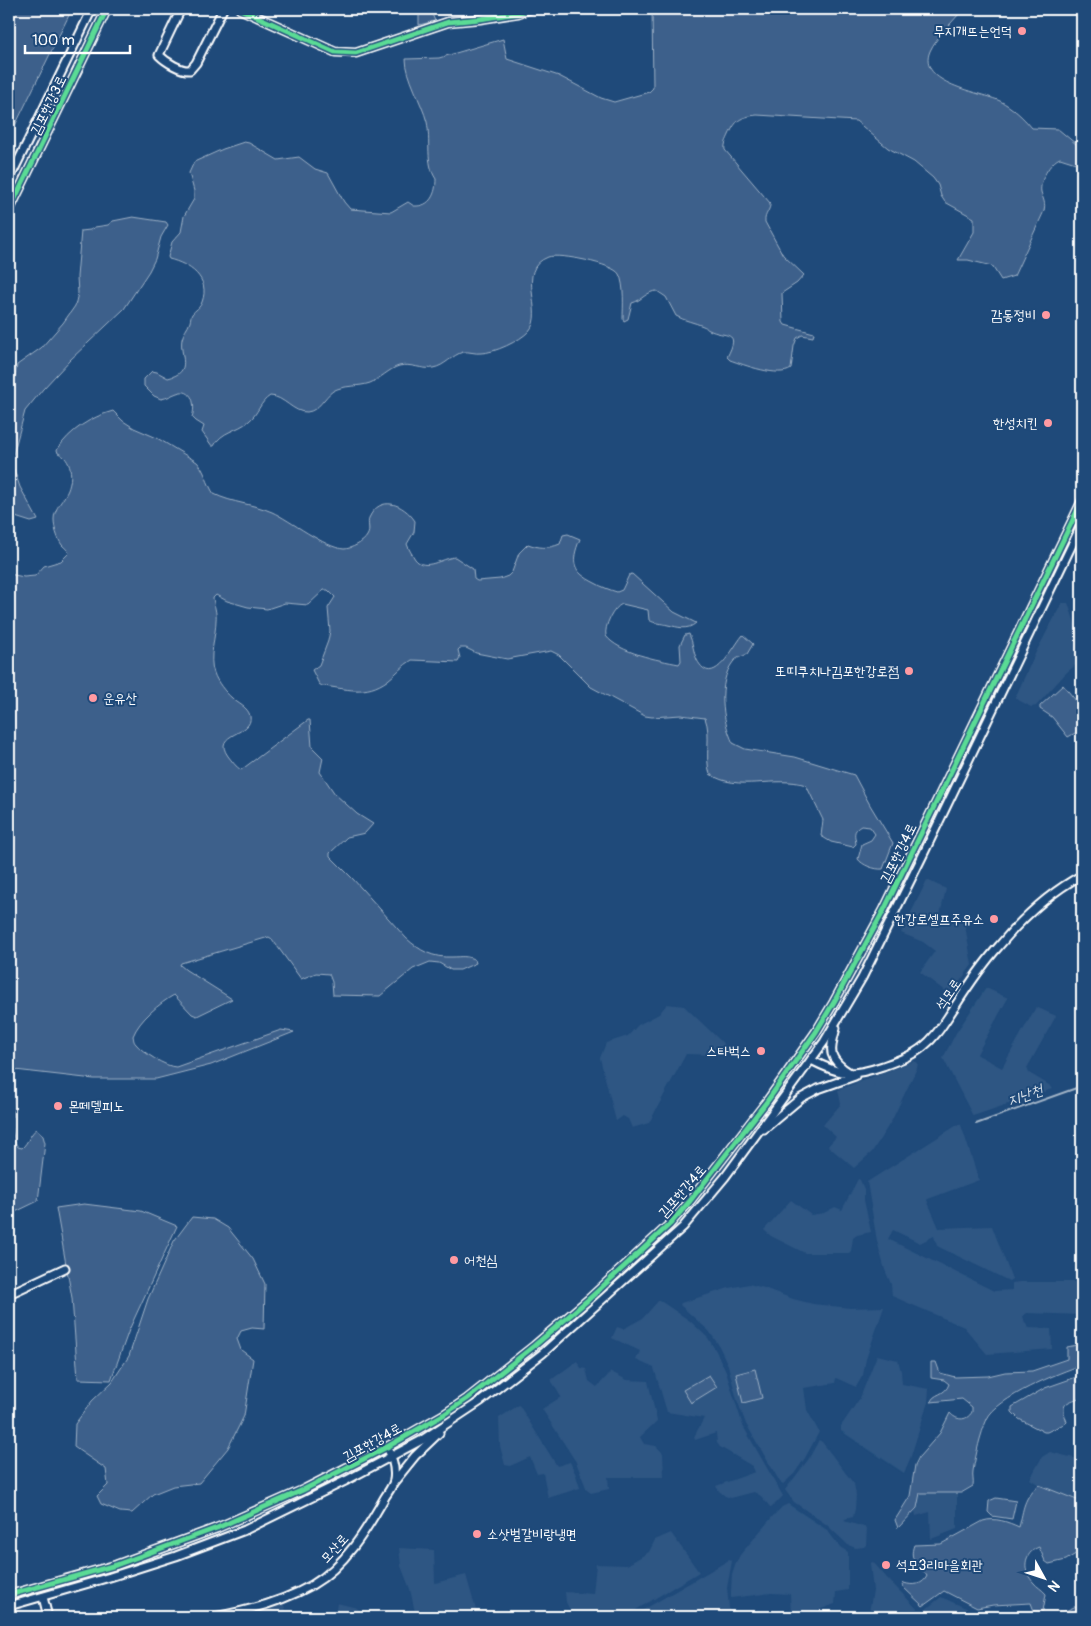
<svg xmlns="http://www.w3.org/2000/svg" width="1091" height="1626" viewBox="0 0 1091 1626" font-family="Pangolin,'Poor Story',sans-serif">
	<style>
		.built { fill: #2e5683 }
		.green { fill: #3c618b; stroke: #9eb0c5 }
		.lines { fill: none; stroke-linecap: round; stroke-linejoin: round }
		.stream { stroke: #a3b5c8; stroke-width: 2 }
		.minor-casing { stroke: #fff; stroke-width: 11 }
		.minor { stroke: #1f4a7a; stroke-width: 7 }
		.cycleway-casing { stroke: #1f4a7a; stroke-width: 8 }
		.cycleway { stroke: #5adb95; stroke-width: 5 }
		.poi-dot { fill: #ff9aa2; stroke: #1f4a7a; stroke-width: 2 }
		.labels { text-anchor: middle; stroke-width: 4; stroke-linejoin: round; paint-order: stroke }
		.poi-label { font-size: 14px; fill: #fff; stroke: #1f4a7a; text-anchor: end }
		.street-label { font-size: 14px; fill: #fff; stroke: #1f4a7a }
		.water-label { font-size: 15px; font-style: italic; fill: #d8e0e8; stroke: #1f4a7a }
	</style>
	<rect width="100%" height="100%" fill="#1f4a7a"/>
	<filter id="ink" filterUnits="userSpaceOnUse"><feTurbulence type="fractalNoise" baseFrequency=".02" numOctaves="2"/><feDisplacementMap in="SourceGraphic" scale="10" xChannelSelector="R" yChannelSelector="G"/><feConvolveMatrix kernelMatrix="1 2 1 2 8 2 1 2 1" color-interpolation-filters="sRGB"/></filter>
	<g filter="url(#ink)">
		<g class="built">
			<polygon points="1062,603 1068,603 1082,643 1082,660 1067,672 1036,706 1031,707 1015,698 1035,654"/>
			<polygon points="927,880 946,889 939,919 964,920 972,965 950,995 920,972 935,951 923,942 901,933"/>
			<polygon points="986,988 1008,998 977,1054 978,1055 1002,1068 1036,1007 1056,1016 1027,1068 1029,1073 1049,1085 1052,1089 973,1116 943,1058 956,1033"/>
			<polygon points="667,1004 684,1006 725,1045 718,1055 686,1054 649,1123 632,1128 628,1119 623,1116 616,1121 600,1058 606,1043 628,1036 638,1025 659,1014"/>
			<polygon points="914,1061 918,1063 917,1068 892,1120 872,1152 854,1168 828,1146 836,1137 823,1125 841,1104 838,1090"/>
			<polygon points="959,1124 961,1125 979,1180 928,1199 927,1200 939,1228 992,1226 1012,1279 1009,1281 937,1246 934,1236 920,1243 893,1230 888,1239 994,1291 1012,1290 1012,1283 1020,1282 1082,1282 1082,1315 1027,1313 1023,1316 1025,1323 1029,1328 1051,1329 1052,1349 987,1354 964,1327 892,1296 891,1284 885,1270 877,1241 867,1182"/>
			<polygon points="858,1179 860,1180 864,1189 864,1200 871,1232 857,1235 853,1238 851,1251 849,1253 805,1253 771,1236 764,1230 791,1200 811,1215 824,1213 835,1207 842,1210"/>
			<polygon points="749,1284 764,1288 793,1299 813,1304 850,1308 884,1307 866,1359 863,1375 856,1387 836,1378 835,1383 804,1388 807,1410 819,1432 805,1458 794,1474 783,1484 780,1482 746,1424 737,1400 728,1365 718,1344 709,1331 680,1305 681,1303 729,1288"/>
			<polygon points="659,1300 690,1321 708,1338 716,1351 726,1372 743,1426 783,1496 771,1508 761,1496 754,1492 731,1498 725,1496 719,1491 716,1486 755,1472 752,1466 720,1447 717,1443 716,1433 695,1440 694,1437 704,1418 667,1412 654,1368 636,1360 640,1351 612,1338 617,1327 623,1329 643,1318"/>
			<polygon points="877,1355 898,1360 901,1371 902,1384 929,1389 928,1402 910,1459 904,1473 841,1431 841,1426 860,1398"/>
			<polygon points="577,1361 581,1368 586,1369 589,1381 597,1387 611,1372 627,1380 648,1381 657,1421 640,1437 644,1444 656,1446 663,1453 664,1477 608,1477 609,1489 591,1493 587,1490 576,1462 542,1409 561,1397 551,1380"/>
			<polygon points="519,1405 557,1466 570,1462 576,1475 580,1488 548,1498 543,1473 537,1474 530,1457 510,1466 505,1465 500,1446 499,1418"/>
			<polygon points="819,1440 822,1442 854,1484 856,1495 855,1509 853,1517 845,1519 844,1521 867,1528 866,1545 864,1547 856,1548 848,1545 827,1525 794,1502 785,1490 808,1460"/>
			<polygon points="1050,1452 1082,1460 1082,1502 1039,1485 1030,1479 1042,1457"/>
			<polygon points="920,1493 957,1493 957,1529 931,1539 930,1512 916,1516 915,1511 918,1507"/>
			<polygon points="788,1504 827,1530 840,1547 848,1552 848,1590 836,1592 835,1604 816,1611 816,1617 734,1617 791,1615 790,1594 771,1593 731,1598 731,1591 732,1575 736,1563 740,1555 773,1516 782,1507"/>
			<polygon points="671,1533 699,1572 624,1617 573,1617 566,1602 565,1592 593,1594 596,1564 627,1565 649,1552 655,1540"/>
			<polygon points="399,1548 434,1550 435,1583 466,1575 478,1617 416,1617 410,1589 401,1566"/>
			<polygon points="729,1560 732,1561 727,1588 730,1617 631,1617"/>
			<polygon points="873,1562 886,1577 925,1617 868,1617 873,1591 870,1563"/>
			<polygon points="941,1597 977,1613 983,1617 932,1617 925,1610"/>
			<polygon points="283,1603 289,1617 240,1617"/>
			<polygon points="337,1603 357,1608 366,1617 335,1617"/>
		</g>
		<g class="green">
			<polygon points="9,9 72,9 9,138"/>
			<polygon points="419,9 430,9 435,21 419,25"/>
			<path d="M652,9H864L878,14L883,12L885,9H963C954,21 936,37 930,51C916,84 981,92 1000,101C1012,107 1023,117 1032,128L1058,129L1082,149V165L1060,158C1050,162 1039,181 1041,192C1043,199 1046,203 1044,211L1014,276L1001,280L992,266L968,260H958L974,232V218L945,202L941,196L938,185L933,178L914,162L888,148L856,121L757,115C740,117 736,120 729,135C727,140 724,144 725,150L770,203C771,210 764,214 765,222L783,255L804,275L797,283L782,293L783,322L785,325L814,333L813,337L802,335L797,338L794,346L791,369C779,378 744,365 730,360L727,357C742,329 724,338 709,330C703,327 710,329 703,326C694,322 685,321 676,316L666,297L657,291C647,291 641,301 632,303L628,319L624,321L623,319C623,308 625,285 619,274C614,264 559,253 548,257C514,270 546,312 529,331C520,341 494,353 481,353C475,354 469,351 463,352C452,355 445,366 433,368C422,370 411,363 399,366C389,369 380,379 370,383C359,387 343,385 333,391C324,397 319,411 307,412C293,413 284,396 270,396C260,402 258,414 249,421C238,431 221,431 214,446H212L202,432L204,426L196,421L192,417C196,406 193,387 177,393C171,395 168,398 161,399L154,396L144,386V379L152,371L157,372L168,378C194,372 179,355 182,339C183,333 188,328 190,322C191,318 190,318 192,314C195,310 200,308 202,302C211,278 189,264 169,259L168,257L172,242L181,232L184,216L194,199V191L189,173L194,162L223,149L244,142L249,143L278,160L299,157L315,169L328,173L344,202L350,209L391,212L408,202L414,206C431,207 436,193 436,179C425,163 431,141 427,122C422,103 406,77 406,59L439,58L503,39L507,59L559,76L601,98L614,102L649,92L653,88Z"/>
			<polygon points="133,217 166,222 168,225 161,237 155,259 149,271 124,309 70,360 43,389 25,411 13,455 13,467 20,487 38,520 31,522 9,515 9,394 13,388 17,365 41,348 63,323 75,306 78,293 77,277 81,231 90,230 95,227 108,225 113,221"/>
			<path d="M113,411L123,421L134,428L157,438L197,462C205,470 207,484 214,494C232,503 254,504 272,512C290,520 325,548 344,549C351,549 364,542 367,536C371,530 367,524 369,518C380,494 404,504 415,521L414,532L407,544C409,550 412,554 415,559C425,572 442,558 455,557L473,569L474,579L477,581L500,579L508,576L512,572L519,553L528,544C539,548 548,549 560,544L563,535L568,534L580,539C570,563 573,572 595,583C602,587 610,590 617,592L622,590L629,575L632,574L674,612L696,623C687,631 678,627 668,625C661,623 655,624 649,620L648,610L622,604C613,608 604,626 606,636C619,653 658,660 679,664L681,661L680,645L685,635L689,634C693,642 693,652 697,660C713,690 732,648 743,635L753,644C751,647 749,651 747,654C742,657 737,657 733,662C717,683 722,720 733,743L745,749L795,757L854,775L870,805L893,843L883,869C875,870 862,865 858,859L862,844L871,840L875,834L870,827L861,826C852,831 855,835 856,844L853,847L831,842L821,836L823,820L806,785C775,775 738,793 710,774C704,756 712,736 705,718L681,715L652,717L645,716L591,687L559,655L551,651L507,659L476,653L466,648H460L458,650L460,658L458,662L412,660C403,665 396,674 388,680C365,697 346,688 322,686L319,684L312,670L319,665L328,641L330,631L328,608L335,597L328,590H324L308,605L285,603L267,609L248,607L227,601L216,595L213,598C214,605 217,613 216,620C216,636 208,658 214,673C217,682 225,692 232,698C238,704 248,707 250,716C254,736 211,732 228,756C232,761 236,767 241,770L308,720H310L312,747L323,758L320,772L335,794L357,814L373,824L365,833L347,837L330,853V856L353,879L406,938C420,951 433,958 452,957C461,957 467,955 475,960L476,963L460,970H451L439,963L430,962L413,969L380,996L333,995L332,982L329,974L316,973L301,979L272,939L269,937L181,963L180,965L186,970L232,999L197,1016L192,1014L174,995C160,1003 139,1020 133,1036C134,1039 133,1041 136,1044C142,1052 166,1067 176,1067L281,1030L294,1032L211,1065L156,1079H94L15,1070C14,1087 7,1135 18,1147L22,1148C28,1143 31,1132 37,1129L43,1136L45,1143L38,1201L9,1215V574L24,577L35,576L44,566L61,561L69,553C67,549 65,548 62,545C57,538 54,527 54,519C54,508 64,500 68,490C73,477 72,459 58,453L57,450C70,430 91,417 113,411Z"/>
			<polygon points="1063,685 1082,708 1082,736 1077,732 1068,737 1052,717 1040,709 1040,706"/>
			<polygon points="84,1204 141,1211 177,1226 129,1330 111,1380 78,1379 72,1298 56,1208"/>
			<polygon points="192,1217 213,1219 228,1228 253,1259 265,1284 264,1329 252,1328 241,1331 237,1339 241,1350 253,1359 244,1416 228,1448 199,1483 173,1486 153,1494 132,1513 120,1512 101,1504 97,1496 108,1485 106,1469 74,1447 75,1424 92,1401 112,1382 129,1356 148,1299 174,1241"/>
			<path d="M1082,1344V1365C1060,1372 996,1398 987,1419C980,1435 976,1454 973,1471C972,1476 974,1482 973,1486L961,1493H920L917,1508L898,1528L895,1520L910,1496L915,1465L919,1457L940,1433L950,1413C956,1420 966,1422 972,1412V1407L962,1399L931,1402C933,1393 945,1396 949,1384L944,1380L931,1378V1362H936L940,1373L955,1377L988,1376L1005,1372L1032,1371L1067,1359V1347Z"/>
			<polygon points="755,1369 762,1398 743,1403 736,1374"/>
			<polygon points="709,1375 717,1387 691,1403 683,1390"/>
			<path d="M1082,1375V1397C1065,1403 1060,1403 1067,1422L1066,1423L1047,1432H1044L1019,1419L1012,1412V1407L1045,1388Z"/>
			<path d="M1039,1485L1082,1502V1550L1066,1560L1049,1564L1045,1561L1039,1547C1023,1553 1022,1571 1034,1583C1037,1587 1042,1589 1046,1594L1043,1611H1034L1031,1603L993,1605L977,1608L944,1591L923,1606L903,1587L902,1585L904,1583C913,1586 923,1585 927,1576C919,1565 908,1561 914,1545L941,1544L983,1521C995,1517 1008,1522 1019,1527C1024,1508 1023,1498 1039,1485Z"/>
			<polygon points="996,1498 1016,1501 1012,1519 992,1516 988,1512 989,1501"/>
			<polygon points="1081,1604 1082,1605 1082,1617 1062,1617 1061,1613 1063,1612"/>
		</g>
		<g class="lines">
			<polyline class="stream" points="976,1124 1082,1086"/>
			<defs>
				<g id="minor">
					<path d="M181,9L159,55C166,62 181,71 190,70L196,63L223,9"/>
					<polyline points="240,9 335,52 356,53 448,22 480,19 518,13 530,9"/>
					<polyline points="9,180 92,9"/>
					<polyline points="9,211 107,9"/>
					<path d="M836,1028C829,1052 828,1059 850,1073"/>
					<path d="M811,1060C840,1075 851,1077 883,1066C897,1061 912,1056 924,1046C937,1036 945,1021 954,1008C968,986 982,965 999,946C1023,917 1049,893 1082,875"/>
					<polyline points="764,1129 801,1098 818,1089 855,1076"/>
					<polyline points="9,1294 65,1268"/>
					<polyline points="394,1482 415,1456 439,1433"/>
					<polyline points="9,1595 116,1565 217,1528 303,1490 387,1447 443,1415 467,1399 534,1346 589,1299 670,1224 690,1201 768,1100 816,1032 834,1002 884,910 1082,501"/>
					<polyline points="43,1597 48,1617"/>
					<polyline points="9,1606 110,1577 176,1556 245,1530 347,1480 422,1440 481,1401 543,1353 683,1227 725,1177 824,1042 862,978 922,857 1082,524"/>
					<path d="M214,1617C248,1611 282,1602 312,1585C345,1566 367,1529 385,1497C388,1492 393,1486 394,1480C396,1469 392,1457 387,1447"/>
				</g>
			</defs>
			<use href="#minor" class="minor-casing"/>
			<use href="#minor" class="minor"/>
			<defs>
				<g id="cycleway">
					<polyline points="240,9 335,52 356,53 448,22 480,19 518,13 530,9"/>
					<polyline points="9,211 107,9"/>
					<polyline points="9,1595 116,1565 217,1528 303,1490 387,1447 443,1415 467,1399 534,1346 589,1299 670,1224 690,1201 768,1100 816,1032 834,1002 884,910 1082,501"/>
				</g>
			</defs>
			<use href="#cycleway" class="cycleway-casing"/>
			<use href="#cycleway" class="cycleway"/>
		</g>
	</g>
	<g class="poi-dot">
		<circle cx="1022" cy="31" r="5"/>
		<circle cx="1046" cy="315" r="5"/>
		<circle cx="1048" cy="423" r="5"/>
		<circle cx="909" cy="671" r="5"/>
		<circle cx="93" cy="698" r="5"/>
		<circle cx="994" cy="919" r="5"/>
		<circle cx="761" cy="1051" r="5"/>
		<circle cx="58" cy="1106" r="5"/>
		<circle cx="454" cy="1260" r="5"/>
		<circle cx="477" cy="1534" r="5"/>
		<circle cx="886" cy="1565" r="5"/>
	</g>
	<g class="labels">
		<g class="poi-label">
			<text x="1012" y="36">무지개뜨는언덕</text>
			<text x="1036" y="320">감동정비</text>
			<text x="1038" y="428">한성치킨</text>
			<text x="899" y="676">또띠쿠치나김포한강로점</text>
			<text x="103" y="703" text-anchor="start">운유산</text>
			<text x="984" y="924">한강로셀프주유소</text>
			<text x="751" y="1056">스타벅스</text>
			<text x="68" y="1111" text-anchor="start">몬떼델피노</text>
			<text x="464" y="1265" text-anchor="start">어천심</text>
			<text x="487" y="1539" text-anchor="start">소삿벌갈비랑냉면</text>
			<text x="896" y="1570" text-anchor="start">석모3리마을회관</text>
		</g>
		<g class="street-label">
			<text transform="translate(48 105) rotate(-64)" y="5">김포한강3로</text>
			<text transform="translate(898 853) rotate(-64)" y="5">김포한강4로</text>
			<text transform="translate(948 994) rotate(-56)" y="5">석모로</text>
			<text transform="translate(682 1191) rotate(-49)" y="5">김포한강4로</text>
			<text transform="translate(372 1442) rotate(-29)" y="5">김포한강4로</text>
			<text transform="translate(334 1548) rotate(-48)" y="5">모산로</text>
		</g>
		<g class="water-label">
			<text transform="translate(1025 1095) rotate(-20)" y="5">지난천</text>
		</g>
	</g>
	<rect width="1091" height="1626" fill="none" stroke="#1f4a7a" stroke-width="30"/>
	<rect x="15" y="15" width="1061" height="1596" fill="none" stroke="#fff" stroke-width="2" filter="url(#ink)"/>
	<g transform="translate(1044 1578) rotate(130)" stroke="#1f4a7a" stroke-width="4" paint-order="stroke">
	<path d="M0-4L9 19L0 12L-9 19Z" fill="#ffffff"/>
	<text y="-8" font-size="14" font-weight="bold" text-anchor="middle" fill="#ffffff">N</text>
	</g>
	<path d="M25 45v8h105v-8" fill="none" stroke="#ffffff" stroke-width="2.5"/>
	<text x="32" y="45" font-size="15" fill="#ffffff" stroke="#1f4a7a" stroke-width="4" paint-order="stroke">100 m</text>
</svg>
